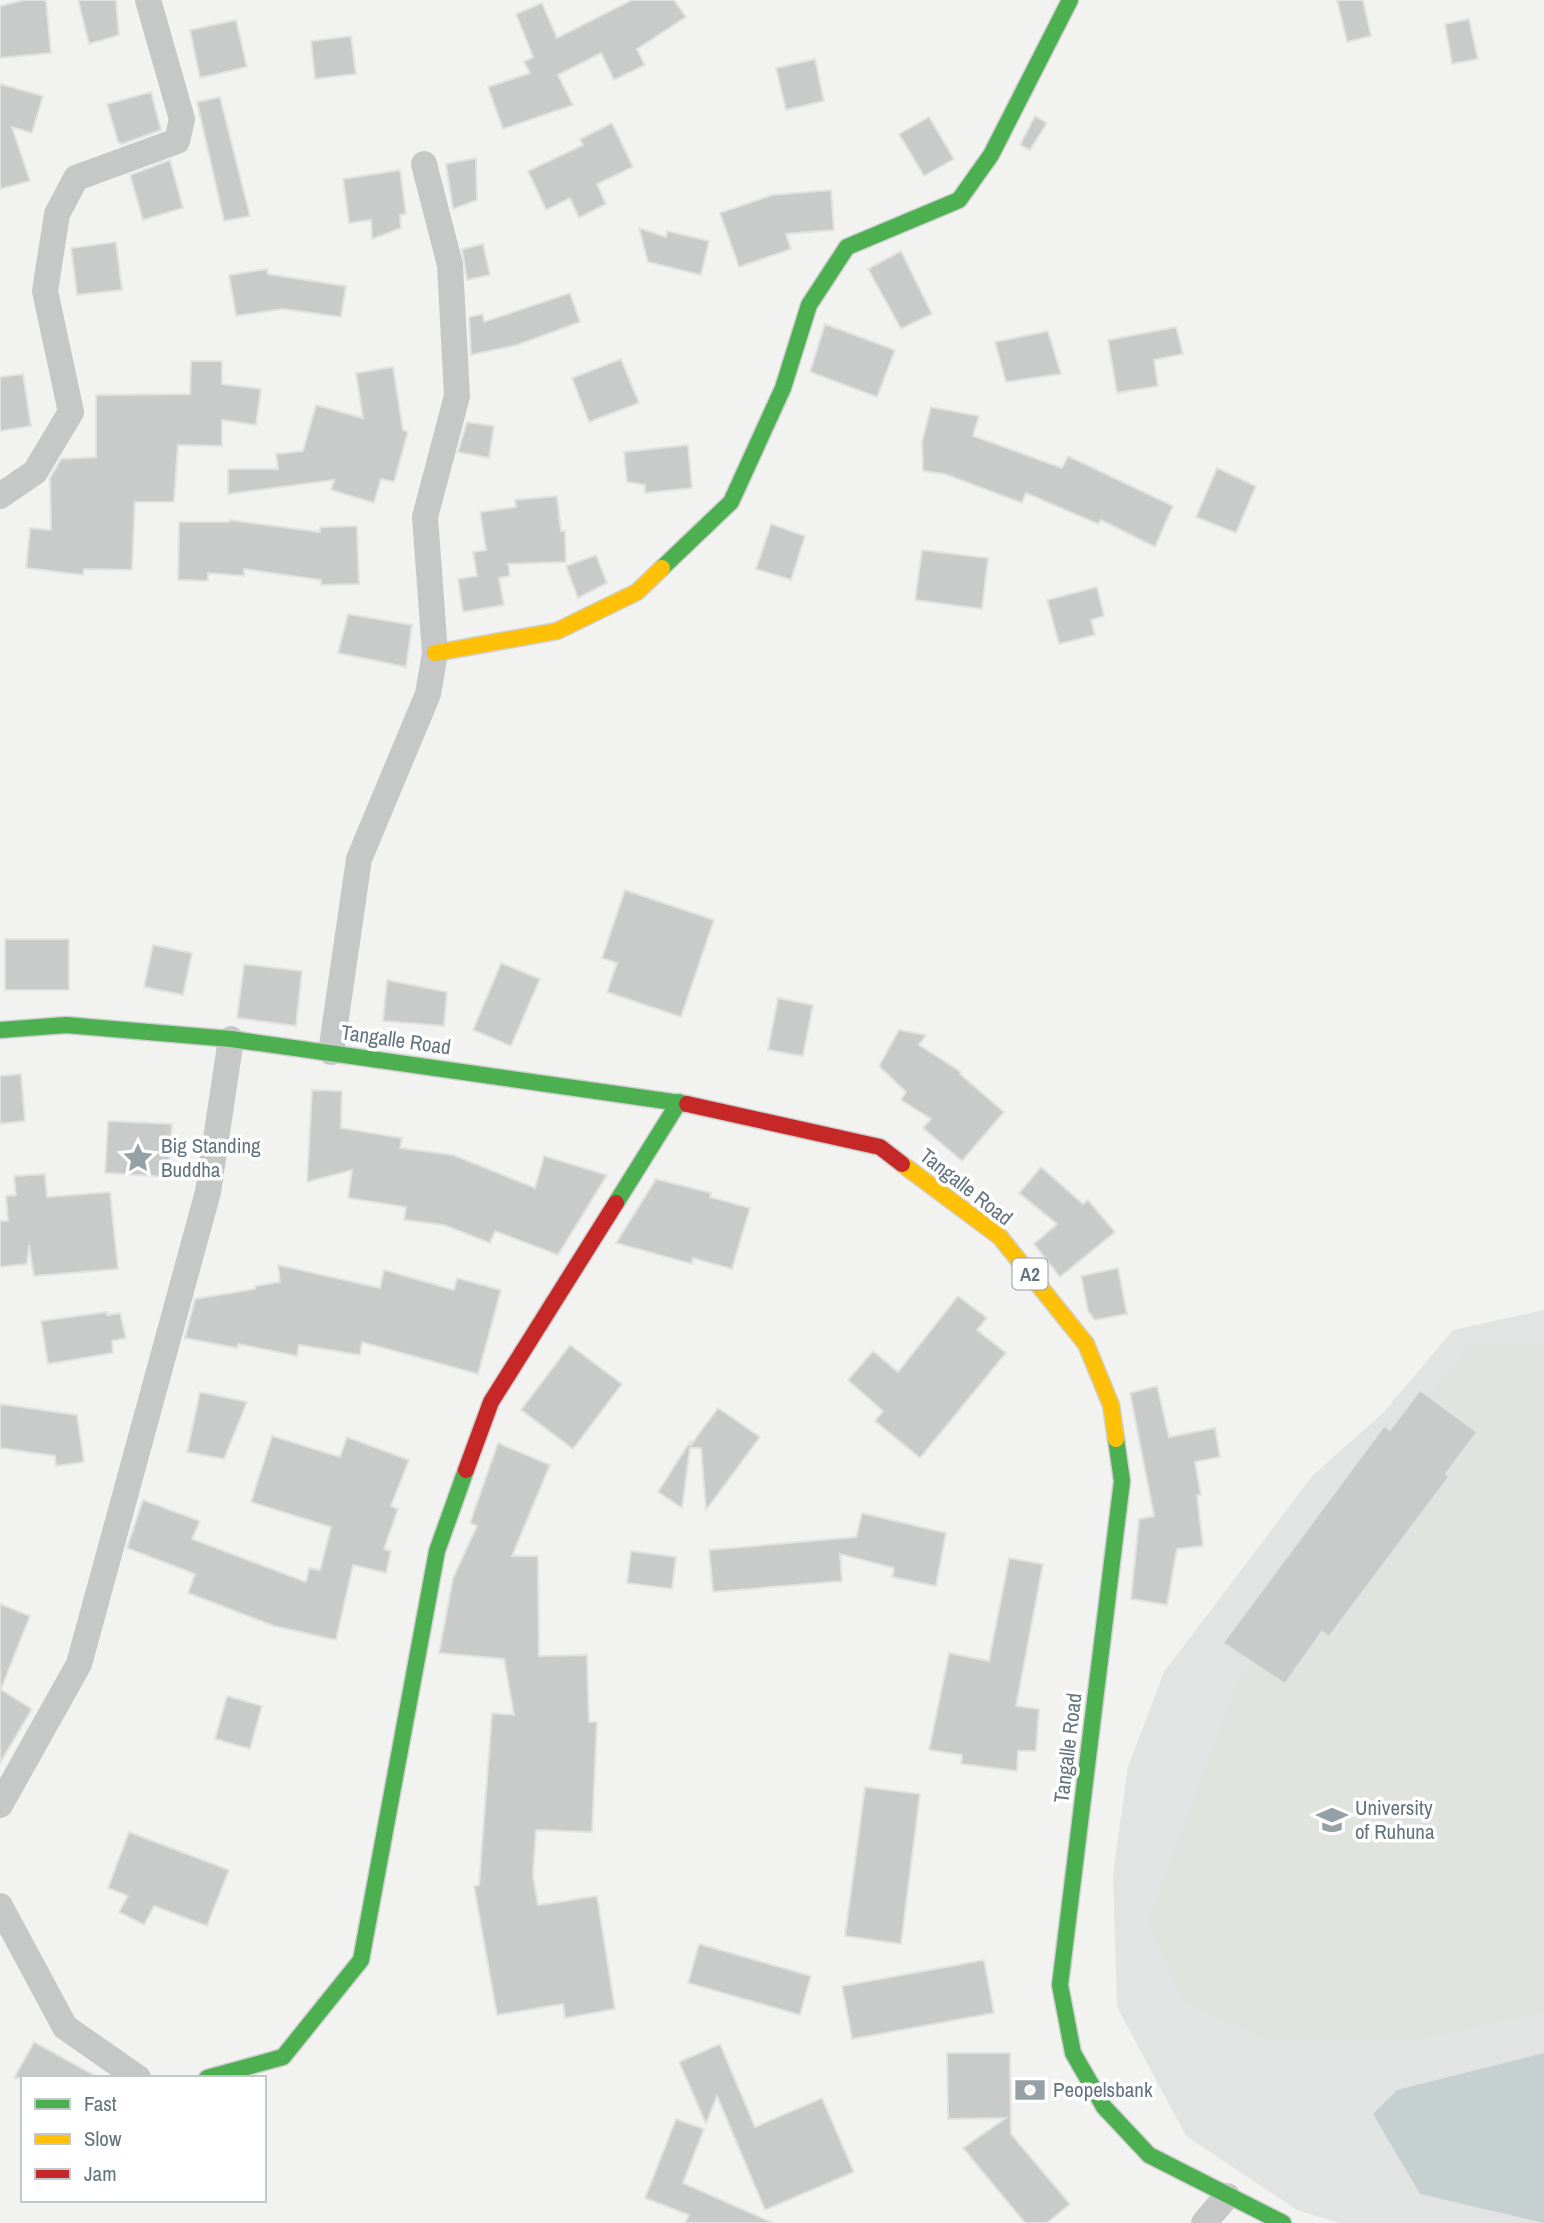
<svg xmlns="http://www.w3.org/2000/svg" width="1544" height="2223" viewBox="0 0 1544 2223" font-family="'Archivo Narrow',sans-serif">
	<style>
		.built { fill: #e2e4e3 }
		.green { fill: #e1e4de }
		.water { fill: #c6d0d1 }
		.building { fill: #c9cbcb; stroke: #e2e2e0; stroke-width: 2 }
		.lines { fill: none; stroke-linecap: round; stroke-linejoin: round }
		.fast-casing { stroke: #cfd0d0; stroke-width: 19 }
		.slow-casing { stroke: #cfd0d0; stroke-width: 19 }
		.jam-casing { stroke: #cfd0d0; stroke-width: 19 }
		.street { stroke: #c6c8c8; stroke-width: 26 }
		.fast { stroke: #4caf50; stroke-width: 16 }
		.slow { stroke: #ffc107; stroke-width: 16 }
		.jam { stroke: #c62828; stroke-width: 16 }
		.labels { text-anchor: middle; stroke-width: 7; stroke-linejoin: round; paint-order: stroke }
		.shield { fill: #fff; stroke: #929ea5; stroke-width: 2 }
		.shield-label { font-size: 19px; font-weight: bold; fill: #64757f }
		.street-label { font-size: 21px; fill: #64757f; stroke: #fff }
		.poi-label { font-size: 21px; fill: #64757f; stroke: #fff; text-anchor: start }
	</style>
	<rect width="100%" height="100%" fill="#f2f2f0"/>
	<polygon class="built" points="1544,1310 1544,2223 1339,2223 1297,2210 1186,2136 1117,2007 1113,1874 1128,1767 1164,1672 1313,1475 1383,1413 1453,1330"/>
	<polygon class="green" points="1544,1342 1544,2013 1412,2041 1266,2040 1183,2002 1147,1922 1237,1681 1360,1486 1469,1343"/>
	<polygon class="water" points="1544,2053 1544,2223 1420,2194 1373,2114 1397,2090"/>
	<g class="building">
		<polygon points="24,0 46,0 51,53 0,58 0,6"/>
		<polygon points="78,0 116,0 119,35 89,44"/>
		<polygon points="632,0 674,0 686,17 637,49 645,65 614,80 601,53 558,75 573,105 503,129 488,87 530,73 524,62 533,57 516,14 542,3 557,38"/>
		<polygon points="1337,0 1363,0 1371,36 1347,42"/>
		<polygon points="1469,19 1478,59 1452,64 1445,24"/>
		<polygon points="236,20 247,67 200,78 190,30"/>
		<polygon points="351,36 356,74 315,79 311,41"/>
		<polygon points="815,59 824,101 786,110 776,68"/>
		<polygon points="0,84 43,96 32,133 12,127 30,181 0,189"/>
		<polygon points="151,92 161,130 122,144 118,142 107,104"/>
		<polygon points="220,97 250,216 224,221 197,102"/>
		<polygon points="1035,116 1047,123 1030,150 1020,145"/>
		<polygon points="929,117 954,159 924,176 899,134"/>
		<polygon points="612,123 633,167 597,184 606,204 579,218 570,198 546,210 528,171 583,145 580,139"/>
		<polygon points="476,158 477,200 453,209 446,164"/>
		<polygon points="170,160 183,208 143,220 130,175"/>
		<polygon points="400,170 406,214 400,215 401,228 372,239 371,220 349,223 343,179"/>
		<polygon points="831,190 834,230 786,234 791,249 739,267 720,213 772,195"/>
		<polygon points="639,228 666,237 667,231 709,241 701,275 648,262"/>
		<polygon points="116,242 122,290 77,295 71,248"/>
		<polygon points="483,244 490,275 467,280 462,249"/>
		<polygon points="901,251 932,314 901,329 868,269"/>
		<polygon points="267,269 268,274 346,286 341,317 283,309 236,316 229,275"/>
		<polygon points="570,293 580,322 517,345 471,355 469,317 483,314 484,322"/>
		<polygon points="825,324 895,350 877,397 810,372"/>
		<polygon points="1176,327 1183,354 1154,360 1158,386 1117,393 1108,340"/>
		<polygon points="1048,331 1061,374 1006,382 995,342"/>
		<polygon points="621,359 639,403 589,422 572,378"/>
		<polygon points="191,361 222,361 222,384 261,389 256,425 222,420 222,446 178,445 174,502 135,502 132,570 84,569 83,575 26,568 30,528 51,530 50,478 61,459 96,457 96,395 190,394"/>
		<polygon points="393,367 403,430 408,432 394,482 381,479 374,503 331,490 334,480 228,494 228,469 278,469 276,454 303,451 316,405 363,418 356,373"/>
		<polygon points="23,374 31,426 0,431 0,377"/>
		<polygon points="931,407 979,416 973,436 1062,468 1068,456 1173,506 1155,547 1101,520 1098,524 1026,493 1022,503 945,474 923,471 922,441"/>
		<polygon points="467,422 494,426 489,458 458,452"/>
		<polygon points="688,445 692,488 645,493 645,485 627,482 624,452"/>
		<polygon points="1217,468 1256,486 1236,533 1196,517"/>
		<polygon points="557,496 561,531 565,531 566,562 508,564 510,576 499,578 504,605 463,612 458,579 477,576 473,552 486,550 480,512 516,507 515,500"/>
		<polygon points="229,520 320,532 320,527 357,526 359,584 321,585 321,580 244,569 244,576 208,573 208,581 178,580 179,522 229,522"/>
		<polygon points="771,524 805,536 791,580 756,569"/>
		<polygon points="922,550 988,558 982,609 915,600"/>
		<polygon points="596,555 607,583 578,598 566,566"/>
		<polygon points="1097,587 1104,616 1091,620 1095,635 1059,644 1047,600"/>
		<polygon points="348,614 412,625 406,667 338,653"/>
		<polygon points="625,890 714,920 681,1017 607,992 617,963 602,958"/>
		<rect x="5" y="939" width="64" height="51"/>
		<polygon points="153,945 192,953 183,995 144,987"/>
		<polygon points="501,963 540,979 511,1046 473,1030"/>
		<polygon points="244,964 302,971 296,1026 237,1018"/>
		<polygon points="387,980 447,992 444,1026 383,1021"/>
		<polygon points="778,998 813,1005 803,1056 768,1050"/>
		<polygon points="899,1030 926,1035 919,1045 961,1072 960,1074 1004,1112 962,1161 923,1128 931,1119 901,1100 906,1092 879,1066"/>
		<polygon points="21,1074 25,1121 0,1124 0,1076"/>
		<polygon points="312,1090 342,1091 341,1128 402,1138 400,1148 453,1155 535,1188 544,1156 607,1175 558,1255 495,1231 490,1243 444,1225 404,1220 406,1207 348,1198 352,1170 307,1182"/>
		<polygon points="108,1121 172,1124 168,1177 105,1173"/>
		<polygon points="1041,1167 1083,1204 1088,1200 1115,1232 1060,1277 1034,1244 1057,1224 1019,1193"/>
		<polygon points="45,1174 47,1197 110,1192 118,1269 34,1276 29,1245 27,1264 0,1267 0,1221 8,1221 6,1196 16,1195 14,1176"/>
		<polygon points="656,1179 711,1193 710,1197 750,1208 732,1269 693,1258 692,1264 616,1243"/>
		<polygon points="278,1265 380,1288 384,1270 454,1290 457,1278 501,1290 478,1374 362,1342 360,1355 299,1345 297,1356 238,1344 237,1348 185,1338 195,1299 255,1289 255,1286 280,1282"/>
		<polygon points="1118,1268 1127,1314 1095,1320 1088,1311 1081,1276"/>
		<polygon points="958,1296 987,1318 977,1330 1006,1353 920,1458 875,1421 883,1411 848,1380 873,1351 898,1372"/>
		<polygon points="107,1312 107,1315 120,1313 126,1338 112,1341 113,1353 48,1364 41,1321"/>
		<polygon points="570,1345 622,1384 573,1449 521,1410"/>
		<polygon points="1157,1386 1169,1437 1215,1428 1220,1457 1195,1462 1201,1495 1197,1495 1203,1546 1177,1549 1167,1605 1131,1599 1139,1519 1154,1516 1130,1393"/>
		<polygon points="1420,1390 1477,1432 1446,1474 1449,1477 1329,1637 1322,1632 1285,1684 1223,1643 1384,1426 1390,1430"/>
		<polygon points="200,1392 247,1402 224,1459 187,1452"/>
		<polygon points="0,1404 77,1415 84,1462 56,1466 55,1456 0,1448"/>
		<polygon points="718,1408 760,1437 706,1510 701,1448 690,1448 682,1508 658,1492 691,1440 690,1446"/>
		<polygon points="272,1436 340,1457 347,1437 409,1460 391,1506 398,1509 384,1549 391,1551 386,1573 353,1565 336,1640 274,1626 188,1593 195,1574 127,1548 143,1500 200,1521 192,1539 306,1582 309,1568 320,1570 331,1527 251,1502"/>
		<polygon points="498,1443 550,1465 512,1556 538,1556 539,1656 587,1655 589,1722 597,1722 592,1832 536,1830 533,1876 538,1905 597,1896 615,2009 565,2018 563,2004 497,2015 474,1886 479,1885 492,1713 514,1715 504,1659 439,1653 453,1578 477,1526 470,1523"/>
		<polygon points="862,1513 946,1533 936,1586 892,1577 894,1568 840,1554 842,1581 713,1592 709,1550 856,1537"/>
		<polygon points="631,1551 676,1557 672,1589 627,1583"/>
		<polygon points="1009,1558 1043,1564 1016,1706 1039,1709 1036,1751 1018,1751 1017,1771 961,1764 962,1755 929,1750 949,1653 989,1661"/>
		<polygon points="0,1604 30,1616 1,1689 0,1689"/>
		<polygon points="0,1689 32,1709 0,1763"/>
		<polygon points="227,1696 262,1706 250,1749 215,1739"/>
		<polygon points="865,1787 920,1794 901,1944 845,1936"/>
		<polygon points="129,1832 229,1870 207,1926 154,1906 144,1925 119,1912 128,1896 108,1888"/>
		<polygon points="699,1944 811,1976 800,2015 688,1983"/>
		<polygon points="984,1960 994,2013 852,2039 842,1986"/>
		<polygon points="34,2042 99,2078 14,2078"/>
		<polygon points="720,2044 755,2127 822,2098 854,2172 765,2210 717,2096 706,2124 679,2062"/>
		<polygon points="947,2053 1010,2053 1011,2134 1070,2204 1047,2223 1025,2223 963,2148 1006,2118 948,2119"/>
		<polygon points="676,2119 704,2129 683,2183 773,2223 685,2223 689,2215 645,2198"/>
	</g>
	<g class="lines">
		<defs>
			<g id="fast">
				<polyline points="662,568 731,502 783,388 809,305 847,247 959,200 991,155 1070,0"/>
				<polyline points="0,1030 66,1025 231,1039 687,1104"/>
				<polyline points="616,1203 679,1102"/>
				<polyline points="1116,1439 1122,1481 1060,1985 1073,2053 1104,2107 1149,2155 1283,2223"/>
				<polyline points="207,2078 283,2057 361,1960 437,1551 466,1470"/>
			</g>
			<g id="slow">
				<polyline points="435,653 557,631 637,592 662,568"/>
				<polyline points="902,1164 1000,1237 1086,1344 1111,1405 1116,1439"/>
			</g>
			<g id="jam">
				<polyline points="687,1104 880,1147 902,1164"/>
				<polyline points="466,1470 491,1402 616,1203"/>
			</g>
		</defs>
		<use href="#fast" class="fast-casing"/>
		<use href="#slow" class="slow-casing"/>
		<use href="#jam" class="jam-casing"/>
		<g class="street">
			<polyline points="0,496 35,472 71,412 45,291 57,214 76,178 177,141 182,119 148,0"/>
			<polyline points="331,1052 359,859 428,694 435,653 425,517 457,396 450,265 424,164"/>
			<polyline points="0,1805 79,1664 208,1192 231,1039"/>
			<polyline points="0,1906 65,2027 138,2078"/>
			<polyline points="1204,2223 1227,2196"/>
		</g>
		<use href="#fast" class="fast"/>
		<use href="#slow" class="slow"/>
		<use href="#jam" class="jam"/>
	</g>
	<defs>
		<symbol id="sight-bare" viewBox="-9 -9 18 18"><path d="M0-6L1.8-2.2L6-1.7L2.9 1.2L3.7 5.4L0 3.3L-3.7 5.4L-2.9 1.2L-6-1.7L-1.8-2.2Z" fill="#96a1a7" stroke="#fff" stroke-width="2.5" paint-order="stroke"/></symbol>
		<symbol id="university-bare" viewBox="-9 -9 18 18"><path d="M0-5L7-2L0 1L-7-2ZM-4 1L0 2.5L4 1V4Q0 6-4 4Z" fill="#96a1a7" stroke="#fff" stroke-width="2.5" paint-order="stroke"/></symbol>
		<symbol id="bank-bare" viewBox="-9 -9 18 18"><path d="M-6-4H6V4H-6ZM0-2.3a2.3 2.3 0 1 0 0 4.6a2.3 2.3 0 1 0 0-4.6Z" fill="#96a1a7" stroke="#fff" stroke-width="2.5" paint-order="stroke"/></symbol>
	</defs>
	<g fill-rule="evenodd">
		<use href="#sight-bare" x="116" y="1136" width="44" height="44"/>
		<use href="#university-bare" x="1310" y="1798" width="44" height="44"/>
		<use href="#bank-bare" x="1008" y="2068" width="44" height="44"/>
	</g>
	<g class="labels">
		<rect class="shield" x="1012.5" y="1258.5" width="35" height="31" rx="5"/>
		<g class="shield-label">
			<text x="1030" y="1281">A2</text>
		</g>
		<g class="street-label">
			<text transform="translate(396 1040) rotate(8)" y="7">Tangalle Road</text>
			<text transform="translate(966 1187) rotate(38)" y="7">Tangalle Road</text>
			<text transform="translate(1068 1748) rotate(-83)" y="7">Tangalle Road</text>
		</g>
		<g class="poi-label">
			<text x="161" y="1153">Big Standing<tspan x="161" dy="24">Buddha</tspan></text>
			<text x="1355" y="1815">University<tspan x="1355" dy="24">of Ruhuna</tspan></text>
			<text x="1053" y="2097">Peopelsbank</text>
		</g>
	</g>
	<rect x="21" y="2076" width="245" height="126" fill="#ffffff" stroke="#c1c8cc" stroke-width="2"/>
	<rect x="35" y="2099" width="35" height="10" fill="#4caf50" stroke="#c1c8cc" stroke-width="2"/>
	<text x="84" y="2111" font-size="21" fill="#64757f">Fast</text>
	<rect x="35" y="2134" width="35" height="10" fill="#ffc107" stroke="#c1c8cc" stroke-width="2"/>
	<text x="84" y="2146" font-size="21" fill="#64757f">Slow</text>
	<rect x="35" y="2169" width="35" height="10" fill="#c62828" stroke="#c1c8cc" stroke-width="2"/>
	<text x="84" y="2181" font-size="21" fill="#64757f">Jam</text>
</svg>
